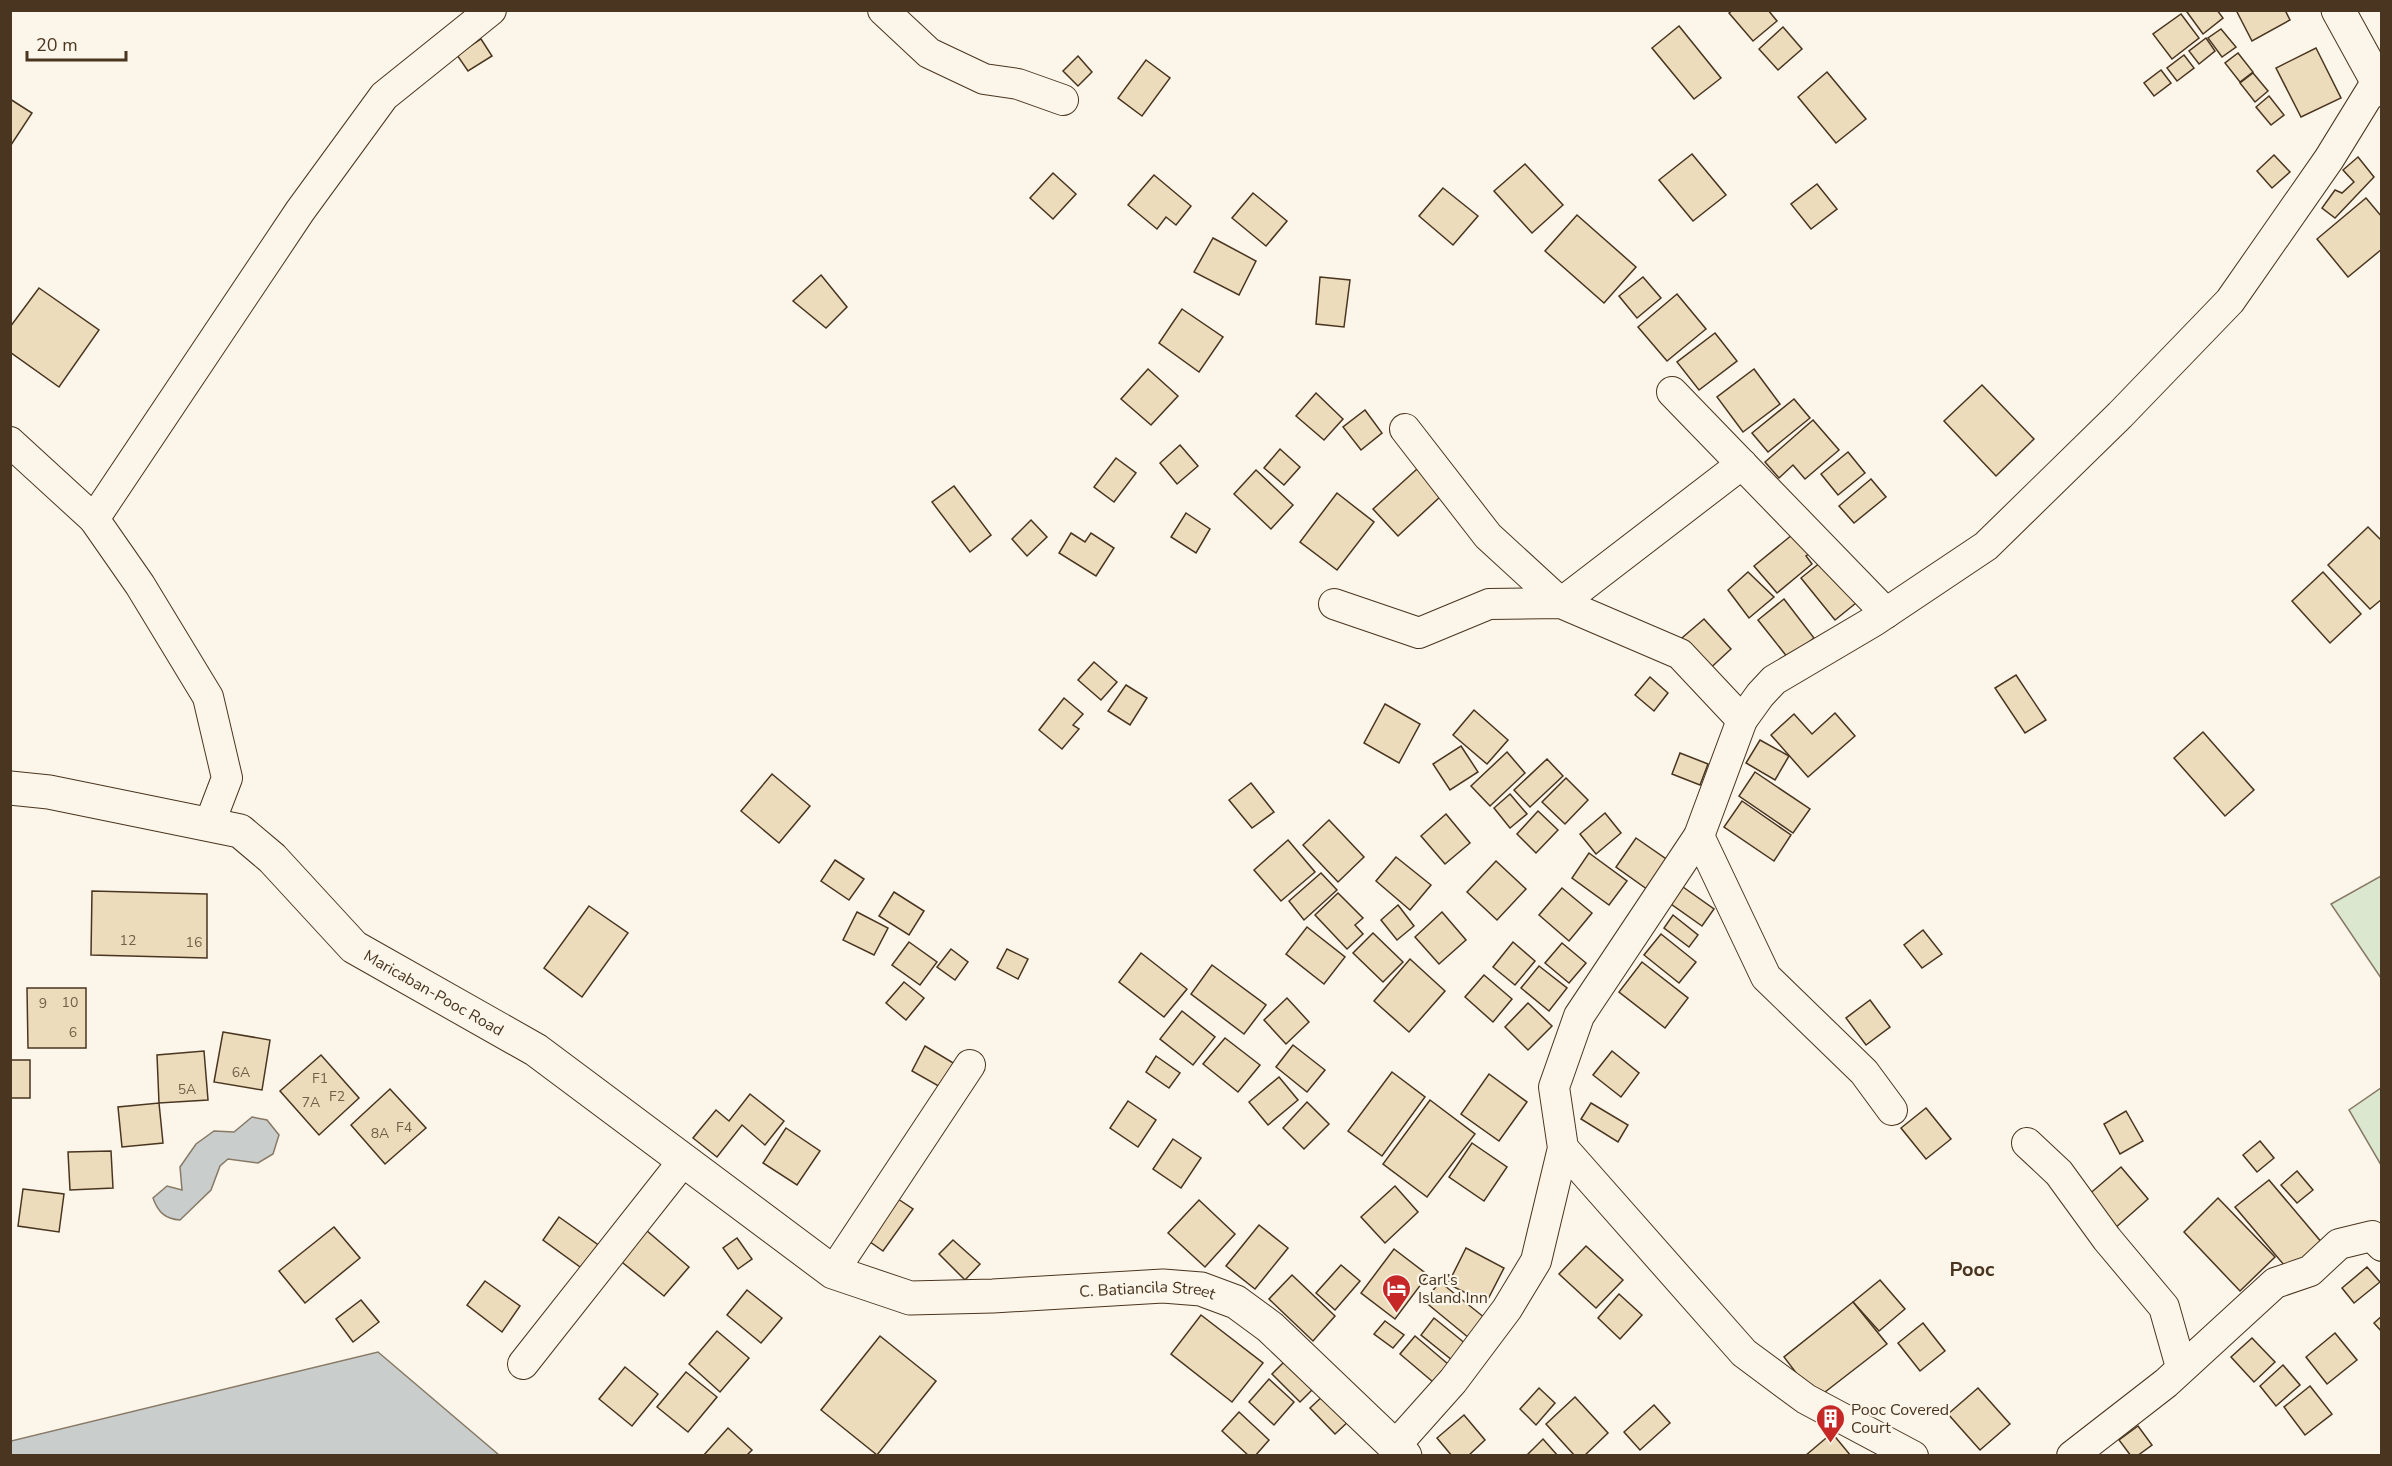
<svg xmlns="http://www.w3.org/2000/svg" width="2392" height="1466" viewBox="0 0 2392 1466" font-family="'Nunito Sans',sans-serif">
	<style>
		.green { fill: #dce7d0; stroke: #887966; stroke-width: 1.5 }
		.water { fill: #c9cecd; stroke: #887966; stroke-width: 1.5 }
		.building { fill: #ecdcbc; stroke: #4a3520; stroke-width: 1.5 }
		.lines { fill: none; stroke-linecap: round; stroke-linejoin: round }
		.street-casing { stroke: #4a3520; stroke-width: 32 }
		.secondary-casing { stroke: #4a3520; stroke-width: 35 }
		.street { stroke: #fbf6e9; stroke-width: 30 }
		.secondary { stroke: #fbf6e9; stroke-width: 33 }
		.labels { text-anchor: middle; stroke-width: 4.5; stroke-linejoin: round; paint-order: stroke }
		.number-label { font-size: 14px; fill: #725f47 }
		.street-label { font-size: 16px; fill: #4a3520; stroke: #fbf6e9 }
		.poi-label { font-size: 16px; fill: #4a3520; stroke: #fbf6e9; text-anchor: start }
		.quarter-label { font-size: 20px; font-weight: bold; fill: #4a3520; stroke: #fbf6e9 }
	</style>
	<rect width="100%" height="100%" fill="#fbf6e9"/>
	<g class="green">
		<polygon points="2381,876 2381,978 2331,904"/>
		<polygon points="2381,1088 2381,1165 2349,1110"/>
	</g>
	<g class="water">
		<path d="M252,1117L267,1120L279,1135L273,1154L258,1163L228,1159L220,1166L211,1190L180,1220C165,1219 158,1212 153,1198L167,1186L182,1190L180,1167L196,1144L214,1131L234,1132Z"/>
		<polygon points="378,1352 499,1455 11,1455 11,1441"/>
	</g>
	<g class="building">
		<polygon points="1733,10 1768,10 1777,21 1753,41 1729,13"/>
		<polygon points="2189,10 2217,10 2223,18 2203,34 2187,12"/>
		<polygon points="2236,10 2285,10 2290,20 2252,41"/>
		<polygon points="2181,14 2199,38 2172,59 2153,34"/>
		<polygon points="1679,26 1721,78 1694,99 1652,48"/>
		<polygon points="1783,27 1802,49 1778,70 1759,49"/>
		<polygon points="2221,29 2236,47 2222,57 2208,38"/>
		<polygon points="2206,38 2215,51 2199,64 2189,51"/>
		<polygon points="481,39 492,56 468,71 457,55"/>
		<polygon points="2316,48 2341,98 2301,117 2276,68"/>
		<polygon points="2238,53 2253,72 2240,82 2225,63"/>
		<polygon points="2184,55 2194,68 2177,81 2167,68"/>
		<polygon points="1078,56 1092,72 1078,86 1063,71"/>
		<polygon points="1146,60 1170,78 1142,116 1118,98"/>
		<polygon points="2161,70 2171,83 2154,96 2144,83"/>
		<polygon points="1827,72 1866,119 1836,143 1798,97"/>
		<polygon points="2253,73 2268,91 2255,102 2240,83"/>
		<polygon points="2269,96 2284,115 2271,125 2256,107"/>
		<polygon points="10,99 32,113 11,145 10,145"/>
		<polygon points="1692,154 1726,195 1693,221 1659,180"/>
		<polygon points="2274,155 2290,172 2272,188 2257,171"/>
		<polygon points="2358,157 2374,177 2335,218 2322,208 2335,190 2342,193 2354,182 2343,170"/>
		<polygon points="1525,164 1563,205 1532,233 1494,191"/>
		<polygon points="1053,173 1076,194 1053,219 1030,198"/>
		<polygon points="1154,175 1191,206 1176,225 1166,217 1157,229 1128,205"/>
		<polygon points="1817,184 1837,209 1811,229 1791,204"/>
		<polygon points="1443,188 1478,216 1453,245 1419,216"/>
		<polygon points="1253,193 1287,221 1266,246 1232,218"/>
		<polygon points="2366,198 2382,217 2382,249 2348,277 2317,239"/>
		<polygon points="1577,215 1636,267 1604,303 1545,251"/>
		<polygon points="1213,238 1256,261 1239,295 1194,272"/>
		<polygon points="821,275 847,307 826,328 793,301"/>
		<polygon points="1320,277 1350,280 1344,327 1316,324"/>
		<polygon points="1643,277 1661,298 1637,318 1619,296"/>
		<polygon points="39,288 99,330 59,387 10,352 10,327"/>
		<polygon points="1677,294 1706,329 1667,361 1638,327"/>
		<polygon points="1182,309 1223,337 1199,372 1159,343"/>
		<polygon points="1715,333 1737,361 1699,390 1677,362"/>
		<polygon points="1148,369 1178,396 1151,425 1121,399"/>
		<polygon points="1754,369 1780,404 1743,432 1717,397"/>
		<polygon points="1982,385 2034,439 1996,476 1944,421"/>
		<polygon points="1316,393 1343,419 1324,440 1296,416"/>
		<polygon points="1794,399 1810,418 1768,452 1752,433"/>
		<polygon points="1365,410 1382,433 1361,450 1343,427"/>
		<polygon points="1813,420 1839,450 1805,479 1793,465 1779,478 1765,462"/>
		<polygon points="1180,445 1198,466 1177,484 1160,463"/>
		<polygon points="1280,449 1300,467 1284,485 1264,468"/>
		<polygon points="1848,452 1865,473 1838,495 1821,474"/>
		<polygon points="1116,458 1136,473 1114,502 1094,487"/>
		<polygon points="1417,469 1441,496 1398,536 1373,509"/>
		<polygon points="1256,470 1293,505 1271,529 1234,494"/>
		<polygon points="1871,479 1886,497 1854,523 1839,506"/>
		<polygon points="954,486 991,535 970,552 932,502"/>
		<polygon points="1337,493 1374,522 1337,570 1300,542"/>
		<polygon points="1186,513 1210,529 1196,553 1171,537"/>
		<polygon points="1031,520 1047,537 1027,556 1012,539"/>
		<polygon points="2368,527 2382,541 2382,599 2370,609 2328,565"/>
		<polygon points="1798,530 1815,550 1806,556 1812,564 1777,593 1754,566"/>
		<polygon points="1071,533 1085,542 1091,533 1114,548 1096,576 1059,553"/>
		<polygon points="1826,558 1861,599 1835,620 1801,578"/>
		<polygon points="1748,572 1774,597 1749,618 1728,590"/>
		<polygon points="2323,572 2361,614 2330,643 2292,601"/>
		<polygon points="1784,599 1814,638 1788,658 1758,620"/>
		<polygon points="1704,619 1731,649 1704,674 1676,643"/>
		<polygon points="1094,662 1117,682 1101,700 1078,680"/>
		<polygon points="2016,675 2046,720 2025,733 1995,688"/>
		<polygon points="1650,677 1668,693 1654,711 1635,695"/>
		<polygon points="1126,685 1147,698 1130,725 1108,711"/>
		<polygon points="1064,698 1083,714 1073,725 1079,729 1062,749 1039,730"/>
		<polygon points="1385,704 1420,724 1399,763 1364,743"/>
		<polygon points="1474,710 1508,740 1487,764 1453,735"/>
		<polygon points="1835,713 1855,736 1808,777 1771,735 1794,714 1812,734"/>
		<polygon points="2203,732 2254,790 2225,816 2174,758"/>
		<polygon points="1760,740 1789,756 1775,780 1746,763"/>
		<polygon points="1461,746 1478,772 1450,790 1433,764"/>
		<polygon points="1507,752 1525,773 1490,806 1471,786"/>
		<polygon points="1680,753 1708,764 1700,785 1672,774"/>
		<polygon points="1547,759 1563,776 1530,807 1514,790"/>
		<polygon points="1755,772 1810,809 1793,833 1739,796"/>
		<polygon points="772,774 810,806 779,843 741,811"/>
		<polygon points="1566,778 1588,800 1565,824 1542,802"/>
		<polygon points="1251,783 1274,812 1252,828 1229,800"/>
		<polygon points="1510,794 1527,814 1510,828 1494,808"/>
		<polygon points="1742,801 1791,835 1774,861 1724,827"/>
		<polygon points="1538,811 1558,830 1536,853 1517,834"/>
		<polygon points="1605,813 1621,833 1596,854 1580,834"/>
		<polygon points="1446,814 1470,843 1445,864 1421,836"/>
		<polygon points="1329,820 1364,857 1338,882 1303,845"/>
		<polygon points="1636,838 1672,863 1651,892 1616,867"/>
		<polygon points="1288,840 1315,872 1281,901 1254,870"/>
		<polygon points="1589,853 1627,881 1609,905 1572,878"/>
		<polygon points="1396,857 1431,885 1410,910 1376,881"/>
		<polygon points="835,860 864,879 849,900 821,881"/>
		<polygon points="1496,861 1526,889 1497,920 1467,892"/>
		<polygon points="1321,873 1337,890 1304,920 1289,901"/>
		<polygon points="1683,887 1714,909 1702,926 1671,904"/>
		<polygon points="1562,888 1592,913 1569,941 1539,915"/>
		<polygon points="92,891 207,894 207,958 91,955"/>
		<polygon points="894,892 924,911 909,935 879,916"/>
		<polygon points="1338,893 1363,918 1355,925 1363,934 1347,949 1315,915"/>
		<polygon points="1398,905 1414,926 1397,940 1381,920"/>
		<polygon points="589,906 628,933 582,997 544,968"/>
		<polygon points="857,912 888,928 874,955 843,940"/>
		<polygon points="1442,912 1466,940 1439,964 1415,937"/>
		<polygon points="1673,915 1698,935 1689,947 1664,928"/>
		<polygon points="1307,927 1345,957 1324,984 1286,954"/>
		<polygon points="1923,930 1942,954 1922,968 1904,945"/>
		<polygon points="1373,933 1403,962 1383,982 1353,953"/>
		<polygon points="1661,934 1696,962 1679,983 1644,955"/>
		<polygon points="909,942 937,962 920,985 892,965"/>
		<polygon points="1513,942 1535,961 1515,985 1493,967"/>
		<polygon points="1562,943 1586,963 1569,983 1545,963"/>
		<polygon points="951,949 968,962 955,980 937,967"/>
		<polygon points="1007,949 1028,959 1018,979 997,968"/>
		<polygon points="1141,953 1187,989 1164,1017 1119,982"/>
		<polygon points="1410,959 1445,991 1409,1032 1374,1001"/>
		<polygon points="1642,962 1688,998 1665,1028 1619,992"/>
		<polygon points="1212,965 1266,1005 1244,1034 1191,994"/>
		<polygon points="1539,966 1567,988 1549,1011 1521,988"/>
		<polygon points="1484,975 1512,999 1493,1022 1465,997"/>
		<polygon points="904,982 924,998 906,1020 886,1003"/>
		<polygon points="27,988 86,988 86,1048 28,1048"/>
		<polygon points="1287,998 1309,1022 1286,1044 1264,1020"/>
		<polygon points="1870,1000 1890,1027 1866,1045 1846,1018"/>
		<polygon points="1528,1003 1552,1026 1528,1050 1505,1027"/>
		<polygon points="1182,1011 1215,1037 1193,1065 1160,1039"/>
		<polygon points="223,1032 270,1040 262,1090 214,1082"/>
		<polygon points="1225,1038 1260,1065 1238,1092 1203,1064"/>
		<polygon points="1293,1045 1325,1070 1307,1092 1276,1067"/>
		<polygon points="925,1046 955,1064 942,1088 912,1071"/>
		<polygon points="204,1051 208,1100 159,1103 157,1055"/>
		<polygon points="1612,1051 1639,1073 1621,1097 1593,1075"/>
		<polygon points="321,1055 359,1098 319,1135 280,1091"/>
		<polygon points="1156,1056 1180,1073 1169,1088 1146,1072"/>
		<rect x="10" y="1060" width="20" height="38"/>
		<polygon points="1392,1072 1425,1097 1382,1156 1348,1131"/>
		<polygon points="1489,1074 1527,1102 1499,1141 1461,1114"/>
		<polygon points="1279,1077 1298,1100 1268,1125 1249,1102"/>
		<polygon points="390,1089 426,1128 385,1164 351,1125"/>
		<polygon points="750,1094 784,1121 765,1145 742,1125 717,1157 693,1138 716,1110 729,1121"/>
		<polygon points="1430,1100 1475,1134 1427,1197 1383,1164"/>
		<polygon points="1128,1101 1156,1120 1138,1147 1110,1128"/>
		<polygon points="1307,1102 1329,1124 1304,1149 1283,1128"/>
		<polygon points="159,1103 163,1143 122,1147 118,1107"/>
		<polygon points="1591,1103 1628,1125 1618,1142 1581,1119"/>
		<polygon points="1926,1108 1951,1139 1926,1159 1901,1128"/>
		<polygon points="2126,1111 2143,1141 2120,1154 2104,1124"/>
		<polygon points="786,1128 820,1151 797,1185 763,1163"/>
		<polygon points="1173,1139 1201,1158 1181,1188 1153,1169"/>
		<polygon points="2260,1141 2274,1158 2257,1172 2243,1155"/>
		<polygon points="1472,1143 1507,1167 1484,1201 1449,1177"/>
		<polygon points="111,1151 113,1188 70,1190 68,1152"/>
		<polygon points="2121,1167 2148,1199 2114,1229 2087,1196"/>
		<polygon points="2297,1171 2313,1190 2297,1203 2281,1185"/>
		<polygon points="2269,1180 2323,1244 2290,1272 2235,1207"/>
		<polygon points="1395,1186 1418,1212 1385,1243 1361,1217"/>
		<polygon points="23,1189 64,1194 59,1232 18,1226"/>
		<polygon points="895,1197 913,1209 883,1251 866,1239"/>
		<polygon points="2218,1198 2275,1257 2240,1291 2184,1232"/>
		<polygon points="1199,1200 1235,1234 1205,1267 1168,1233"/>
		<polygon points="559,1217 604,1249 587,1272 543,1240"/>
		<polygon points="639,1224 689,1267 664,1296 613,1255"/>
		<polygon points="1259,1225 1288,1248 1255,1289 1226,1266"/>
		<polygon points="334,1227 360,1258 305,1303 279,1271"/>
		<polygon points="737,1238 752,1259 738,1269 723,1248"/>
		<polygon points="953,1240 980,1264 965,1280 939,1254"/>
		<polygon points="1586,1246 1623,1280 1596,1308 1559,1274"/>
		<polygon points="1466,1248 1504,1268 1486,1303 1448,1284"/>
		<polygon points="1394,1249 1428,1275 1395,1319 1361,1293"/>
		<polygon points="1341,1265 1360,1281 1335,1310 1316,1293"/>
		<polygon points="2367,1267 2380,1282 2354,1303 2342,1288"/>
		<polygon points="1292,1275 1335,1316 1313,1341 1269,1299"/>
		<polygon points="1880,1280 1905,1309 1879,1331 1853,1302"/>
		<polygon points="485,1281 520,1306 502,1332 467,1305"/>
		<polygon points="1440,1282 1485,1318 1469,1338 1424,1301"/>
		<polygon points="747,1290 782,1318 761,1343 727,1315"/>
		<polygon points="1619,1294 1642,1315 1620,1339 1598,1318"/>
		<polygon points="361,1300 379,1322 353,1342 336,1319"/>
		<polygon points="1853,1302 1887,1344 1816,1399 1784,1357"/>
		<polygon points="1201,1315 1263,1363 1232,1402 1171,1354"/>
		<polygon points="2382,1316 2382,1332 2374,1323"/>
		<polygon points="1434,1318 1466,1344 1452,1360 1421,1335"/>
		<polygon points="1385,1321 1404,1335 1393,1348 1374,1334"/>
		<polygon points="1923,1323 1945,1351 1920,1371 1898,1343"/>
		<polygon points="717,1331 749,1358 720,1392 689,1364"/>
		<polygon points="2335,1333 2357,1360 2327,1384 2306,1357"/>
		<polygon points="880,1336 936,1381 877,1455 821,1410"/>
		<polygon points="1415,1336 1448,1364 1433,1382 1400,1354"/>
		<polygon points="2252,1338 2275,1362 2254,1382 2231,1357"/>
		<polygon points="1285,1361 1314,1388 1300,1402 1272,1374"/>
		<polygon points="2283,1365 2300,1385 2276,1406 2260,1386"/>
		<polygon points="625,1367 658,1394 632,1426 599,1399"/>
		<polygon points="686,1372 717,1397 688,1432 657,1407"/>
		<polygon points="1269,1379 1294,1402 1274,1425 1249,1402"/>
		<polygon points="2310,1386 2332,1414 2305,1435 2284,1407"/>
		<polygon points="1539,1388 1555,1403 1536,1425 1520,1409"/>
		<polygon points="1978,1388 2010,1424 1980,1450 1948,1414"/>
		<polygon points="1325,1394 1350,1420 1335,1434 1310,1408"/>
		<polygon points="1575,1397 1608,1433 1584,1456 1575,1456 1546,1424"/>
		<polygon points="1654,1405 1670,1423 1640,1450 1624,1432"/>
		<polygon points="1239,1412 1269,1440 1255,1456 1249,1456 1222,1431"/>
		<polygon points="1464,1415 1485,1440 1468,1456 1452,1456 1437,1438"/>
		<polygon points="2138,1426 2152,1445 2137,1456 2131,1456 2119,1440"/>
		<polygon points="728,1428 752,1450 746,1456 703,1456"/>
		<polygon points="1832,1433 1851,1456 1805,1456"/>
		<polygon points="1543,1439 1558,1456 1527,1455"/>
	</g>
	<g class="lines">
		<defs>
			<g id="street">
				<polyline points="883,10 929,53 984,79 1018,84 1063,100"/>
				<polyline points="1672,392 1886,613"/>
				<polyline points="1405,429 1488,536 1561,603 1742,464"/>
				<polyline points="10,442 94,519 140,585 208,697 227,778 209,825"/>
				<polyline points="94,519 300,211 384,96 491,10"/>
				<polyline points="1334,604 1419,633 1489,604 1561,603 1680,654 1742,720"/>
				<polyline points="1699,836 1766,977 1864,1072 1892,1110"/>
				<polyline points="2027,1143 2059,1173 2107,1239 2164,1307 2181,1367"/>
				<polyline points="1563,1148 1744,1353 1806,1399 1913,1456"/>
				<polyline points="833,1272 970,1065"/>
				<polyline points="523,1364 684,1160"/>
				<polyline points="1395,1446 1453,1381 1507,1309 1536,1261 1563,1148 1554,1087 1579,1016 1699,836 1742,720 1760,695 1774,680 1874,621 1986,546 2120,415 2230,301 2329,159 2377,81"/>
				<polyline points="2072,1456 2166,1383 2275,1283 2310,1271 2339,1244 2372,1236 2382,1246"/>
			</g>
			<g id="secondary">
				<polyline points="2338,10 2382,90"/>
				<path id="s1" d="M10,788L49,792L240,831L272,858L354,947L536,1050L833,1272L910,1298L993,1296L1163,1286L1201,1289L1236,1302L1270,1327L1405,1456"/>
			</g>
		</defs>
		<use href="#street" class="street-casing"/>
		<use href="#secondary" class="secondary-casing"/>
		<use href="#street" class="street"/>
		<use href="#secondary" class="secondary"/>
	</g>
	<defs>
		<symbol id="hotel-pin" viewBox="-11 -11 22 30"><path d="M0 17L-7.5 6A9.5 9.5 0 1 1 7.5 6Z" fill="#c62828" stroke="#fbf6e9"/><path d="M-6-4.5h1.5V1H6V5H4.5V3h-9V5H-6ZM-4 0a1.8 1.8 0 1 1 3.6 0ZM.5 0V-2.5h3Q6-2.5 6 0Z" fill="#fff"/></symbol>
		<symbol id="building-pin" viewBox="-11 -11 22 30"><path d="M0 17L-7.5 6A9.5 9.5 0 1 1 7.5 6Z" fill="#c62828" stroke="#fbf6e9"/><path d="M-4-6H4V6H1V3H-1V6H-4ZM-2.5-4.3h1.7v1.8h-1.7ZM.8-4.3h1.7v1.8H.8ZM-2.5-1h1.7V.8h-1.7ZM.8-1h1.7V.8H.8Z" fill="#fff"/></symbol>
	</defs>
	<g fill-rule="evenodd">
		<use href="#hotel-pin" x="1380" y="1272" width="33" height="45"/>
		<use href="#building-pin" x="1814" y="1402" width="33" height="45"/>
	</g>
	<g class="labels">
		<g class="number-label">
			<text x="128" y="945">12</text>
			<text x="194" y="947">16</text>
			<text x="70" y="1007">10</text>
			<text x="43" y="1008">9</text>
			<text x="73" y="1037">6</text>
			<text x="241" y="1077">6A</text>
			<text x="320" y="1083">F1</text>
			<text x="187" y="1094">5A</text>
			<text x="337" y="1101">F2</text>
			<text x="311" y="1107">7A</text>
			<text x="404" y="1132">F4</text>
			<text x="380" y="1138">8A</text>
		</g>
		<g class="street-label">
			<text dy="6" stroke="none"><textPath href="#s1" startOffset="489">Maricaban-Pooc Road</textPath></text>
			<text dy="6" stroke="none"><textPath href="#s1" startOffset="1296">C. Batiancila Street</textPath></text>
		</g>
		<g class="poi-label">
			<text x="1418" y="1285">Carl’s<tspan x="1418" dy="18">Island Inn</tspan></text>
			<text x="1851" y="1415">Pooc Covered<tspan x="1851" dy="18">Court</tspan></text>
		</g>
		<g class="quarter-label">
			<text x="1972" y="1276">Pooc</text>
		</g>
	</g>
	<rect width="2392" height="1466" fill="none" stroke="#4a3520" stroke-width="24"/>
	<path d="M27 51v9h99v-9" fill="none" stroke="#4a3520" stroke-width="3"/>
	<text x="36" y="51" font-size="18" fill="#4a3520" stroke="#fbf6e9" stroke-width="4.5" paint-order="stroke">20 m</text>
</svg>
